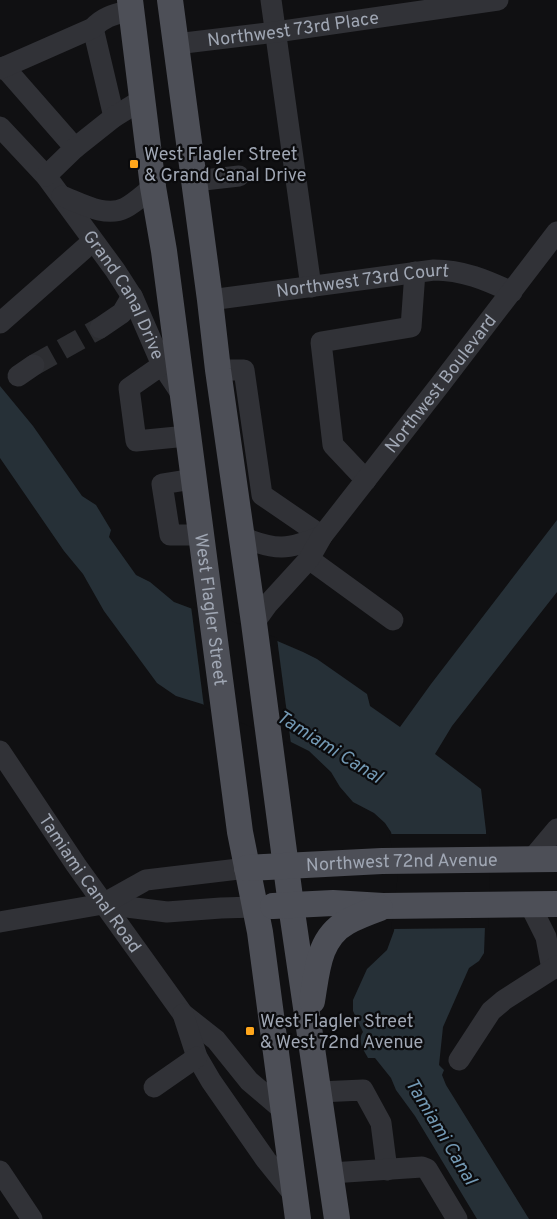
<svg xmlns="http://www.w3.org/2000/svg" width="557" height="1219" viewBox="0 0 557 1219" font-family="Overpass,sans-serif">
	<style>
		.water { fill: #263037 }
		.pier { fill: #101012 }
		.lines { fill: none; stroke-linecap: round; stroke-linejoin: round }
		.minor-tunnel { stroke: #2d2e32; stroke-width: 21; stroke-dasharray: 21 11; stroke-linecap: butt }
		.minor { stroke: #313237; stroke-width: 21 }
		.major { stroke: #4d4f57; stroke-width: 26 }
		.poi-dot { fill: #ffa61b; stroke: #0b0b0d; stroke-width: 2 }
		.labels { text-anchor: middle; stroke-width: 4.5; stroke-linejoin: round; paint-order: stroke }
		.street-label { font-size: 18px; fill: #a0a7b4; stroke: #0b0b0d }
		.poi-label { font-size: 18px; fill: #a0a7b4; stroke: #0b0b0d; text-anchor: start }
		.water-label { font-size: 19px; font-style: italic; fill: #7399b4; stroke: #0b0b0d }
	</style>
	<rect width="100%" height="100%" fill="#101012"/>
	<path class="water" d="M0,386L33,426L82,496L96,505L111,530L109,537L136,575L150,582L174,602L275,640L303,652L317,659L367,694L370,706L400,727L431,684L557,520V592L452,726L435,754L481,789L486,831L487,872L484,953L479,961L469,968L443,1027L439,1065L444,1070L442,1075L446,1085L529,1219H477L415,1116L396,1090L391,1078L375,1058H368C363,1049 357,1041 363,1032L353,1011V1000L367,969L387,950L394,931L401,875L391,832L385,823L374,813L353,802L340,787L331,772L309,751L289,741L202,704L176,696L157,683L104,611L83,574L64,551L0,458Z"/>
	<g class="pier">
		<polygon points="191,606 277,638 291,744 204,707"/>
		<polygon points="389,834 489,834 490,872 488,928 391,929 398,875"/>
	</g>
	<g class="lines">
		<polyline class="minor-tunnel" points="34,365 100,328"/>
		<g class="minor">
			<polyline points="271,0 311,287"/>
			<polyline points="93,28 114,117"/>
			<path id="s1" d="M176,44L276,32L498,0"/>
			<polyline points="4,67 75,148"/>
			<path d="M0,69L93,28C104,16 116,14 131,10"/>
			<path id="s2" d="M0,127L46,176L115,270L133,298L162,365L182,395"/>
			<polyline points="46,176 75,148 114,117 143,99"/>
			<polyline points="195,181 239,176"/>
			<path d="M62,196C80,203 106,218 125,208C135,203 144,194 153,187"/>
			<path id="s3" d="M210,300L434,270C463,270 486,280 512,292"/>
			<polyline points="0,323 93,241"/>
			<polyline points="100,328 122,313 132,296"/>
			<polyline points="162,365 129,388 136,441 187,436"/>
			<polyline points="218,370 244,370 262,495 322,536"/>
			<polyline points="18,376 34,365"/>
			<polyline points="193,479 162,484 170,535 201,535"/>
			<polyline points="366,480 333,445 321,342 411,327 415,272"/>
			<path d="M242,537C276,551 288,550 322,536"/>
			<polyline points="309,559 393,620"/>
			<path id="s4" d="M254,623L267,605L309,559L322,536L439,386L557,232"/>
			<path id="s5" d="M0,751L76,865L183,1014L216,1040L249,1081L283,1110"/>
			<polyline points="531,860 557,829"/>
			<polyline points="103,904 167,912 221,908 255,907"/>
			<polyline points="530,905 546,937 552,969"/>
			<polyline points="0,922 103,904 146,880 247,868"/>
			<polyline points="183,1014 197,1057 211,1081 266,1160 295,1196"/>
			<polyline points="459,1060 491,1011 504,1000 557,966"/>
			<polyline points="154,1087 197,1057"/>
			<polyline points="319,1092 363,1090 381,1123 387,1170"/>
			<polyline points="0,1171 32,1219"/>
			<polyline points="331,1173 422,1167 427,1169 457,1219"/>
		</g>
		<g class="major">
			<path id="s6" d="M130,0L153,187L164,251L240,832L260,932L298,1219"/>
			<polyline points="170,0 210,300 218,370 254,623 291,905 337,1219"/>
			<path id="s7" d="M247,868L382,861L557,859"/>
			<polyline points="273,906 333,903 383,906 557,904"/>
			<path d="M312,1001C317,972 318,938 347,922C358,916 369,912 380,908"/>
		</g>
	</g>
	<g class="poi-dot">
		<rect x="129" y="159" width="10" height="10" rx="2.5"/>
		<rect x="245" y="1026" width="10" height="10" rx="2.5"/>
	</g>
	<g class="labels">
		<g class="street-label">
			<text dy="6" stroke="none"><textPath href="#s1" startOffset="118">Northwest 73rd Place</textPath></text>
			<text dy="6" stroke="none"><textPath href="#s3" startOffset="154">Northwest 73rd Court</textPath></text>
			<text dy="6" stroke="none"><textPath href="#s2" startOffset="210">Grand Canal Drive</textPath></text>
			<text dy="6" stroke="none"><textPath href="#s4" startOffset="304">Northwest Boulevard</textPath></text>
			<text dy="6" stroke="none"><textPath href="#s6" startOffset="615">West Flagler Street</textPath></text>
			<text dy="6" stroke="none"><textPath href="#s7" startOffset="155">Northwest 72nd Avenue</textPath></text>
			<text dy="6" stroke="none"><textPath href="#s5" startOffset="160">Tamiami Canal Road</textPath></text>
		</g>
		<g class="poi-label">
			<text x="144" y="160">West Flagler Street<tspan x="144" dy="21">&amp; Grand Canal Drive</tspan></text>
			<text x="260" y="1027">West Flagler Street<tspan x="260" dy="21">&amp; West 72nd Avenue</tspan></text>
		</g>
		<g class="water-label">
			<text transform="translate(330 746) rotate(32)" y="7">Tamiami Canal</text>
			<text transform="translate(442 1131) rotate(59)" y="7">Tamiami Canal</text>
		</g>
	</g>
</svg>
